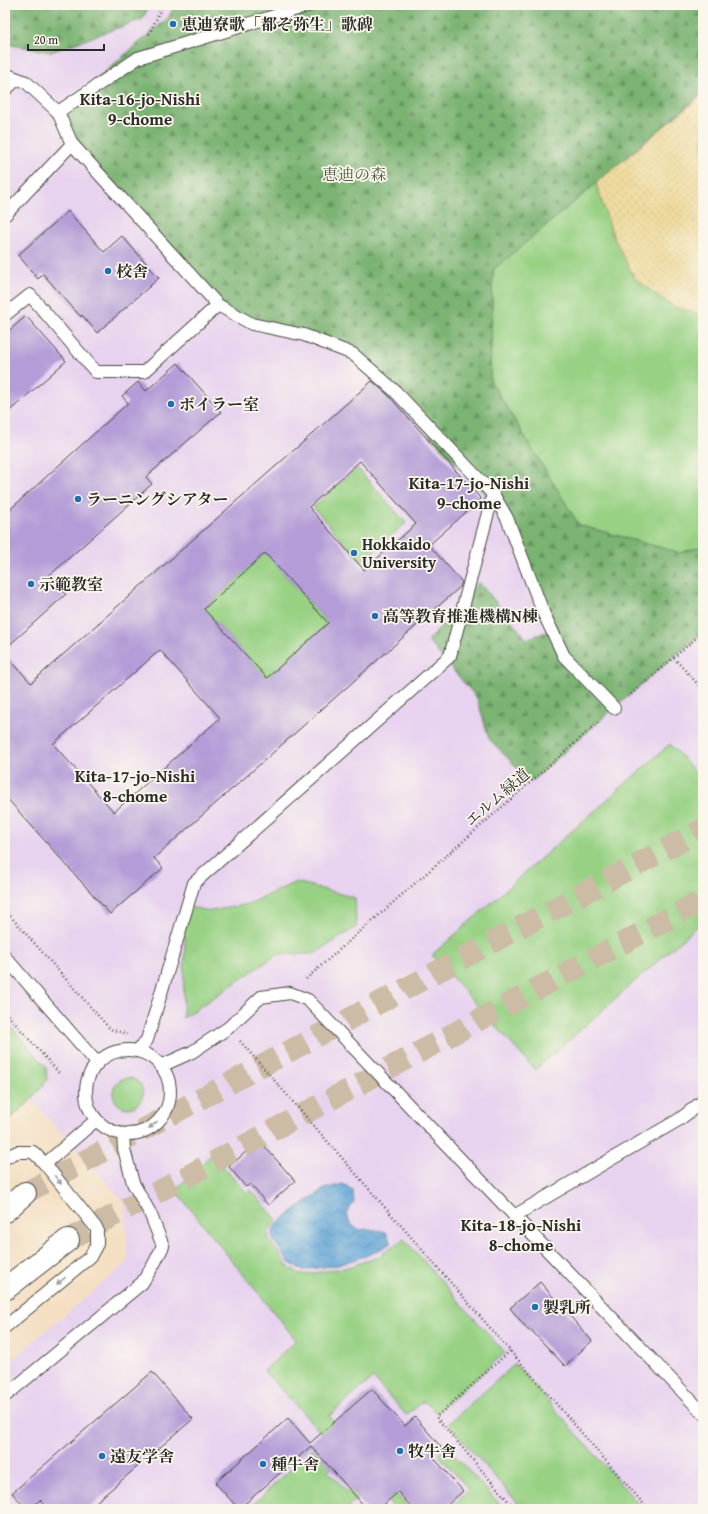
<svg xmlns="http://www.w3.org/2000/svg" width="708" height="1514" viewBox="0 0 708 1514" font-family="'Gentium Book Plus','Noto Serif JP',serif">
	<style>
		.built { fill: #e7d2ef }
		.grass { fill: #98d184; stroke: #627e58 }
		.forest { fill: url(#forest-firs); stroke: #526f4e }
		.sand { fill: url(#sand-dots); stroke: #8c8264 }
		.water { fill: url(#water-waves); stroke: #466881 }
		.building { fill: #b39cd7; fill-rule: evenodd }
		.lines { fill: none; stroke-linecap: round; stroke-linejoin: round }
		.secondary-tunnel { stroke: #ccbba5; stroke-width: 22; stroke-dasharray: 22 11; stroke-linecap: butt }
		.lane-casing { stroke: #494642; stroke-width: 14 }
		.secondary-casing { stroke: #494642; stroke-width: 24 }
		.path { stroke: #494642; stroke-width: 2.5; stroke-dasharray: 1 3; stroke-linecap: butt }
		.lane { stroke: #fff; stroke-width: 12 }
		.secondary { stroke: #fff; stroke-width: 22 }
		.oneway { fill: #a0a0a0 }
		.poi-dot { fill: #1f6fb2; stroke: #fbf7ec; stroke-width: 1.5 }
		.labels { text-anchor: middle; stroke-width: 3.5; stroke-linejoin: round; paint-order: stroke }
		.poi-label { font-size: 16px; font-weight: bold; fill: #2b2b2b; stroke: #fbf7ec; text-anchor: start }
		.park-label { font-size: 16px; fill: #4c5d46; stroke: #fbf7ec }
		.street-label { font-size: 16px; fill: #2b2b2b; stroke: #fbf7ec }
		.neighbourhood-label { font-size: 17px; font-weight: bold; fill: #2b2b2b; stroke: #fbf7ec }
	</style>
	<defs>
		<pattern id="forest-firs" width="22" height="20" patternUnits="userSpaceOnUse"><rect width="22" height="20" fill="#7ab372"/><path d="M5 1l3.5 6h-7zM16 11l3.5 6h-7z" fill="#64925e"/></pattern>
		<pattern id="sand-dots" width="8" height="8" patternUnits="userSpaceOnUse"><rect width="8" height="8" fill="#eeda9e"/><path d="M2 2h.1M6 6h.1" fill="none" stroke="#cb8" stroke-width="1.8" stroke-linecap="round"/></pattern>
		<pattern id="water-waves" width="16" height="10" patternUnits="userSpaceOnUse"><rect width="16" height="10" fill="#62a6d7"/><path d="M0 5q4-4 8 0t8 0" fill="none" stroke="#5187af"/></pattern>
	</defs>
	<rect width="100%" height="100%" fill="#fbf7ec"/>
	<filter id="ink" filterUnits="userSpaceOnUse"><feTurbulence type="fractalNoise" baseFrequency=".025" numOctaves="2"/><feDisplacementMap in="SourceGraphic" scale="8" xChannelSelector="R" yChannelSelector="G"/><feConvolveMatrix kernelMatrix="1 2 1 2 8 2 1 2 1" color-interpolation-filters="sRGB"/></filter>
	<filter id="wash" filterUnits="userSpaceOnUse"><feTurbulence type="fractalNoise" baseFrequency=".012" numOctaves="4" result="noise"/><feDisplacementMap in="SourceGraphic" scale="16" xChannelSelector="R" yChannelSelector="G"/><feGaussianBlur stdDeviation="0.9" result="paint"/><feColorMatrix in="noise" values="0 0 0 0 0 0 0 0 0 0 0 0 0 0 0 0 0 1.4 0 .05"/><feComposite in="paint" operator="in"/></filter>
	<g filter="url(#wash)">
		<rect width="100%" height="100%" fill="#f4dfc3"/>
		<polygon class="built" points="5,5 703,5 703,1509 5,1509 5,1365 128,1262 125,1202 31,1100 5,1124"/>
		<g class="grass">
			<polygon points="703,94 703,546 680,553 579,525 490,380 493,270"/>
			<polygon points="357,468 406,523 361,562 313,507"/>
			<polygon points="265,553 328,623 267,678 204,609"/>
			<polygon points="670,744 703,781 703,921 535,1070 432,955"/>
			<polygon points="296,882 355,898 356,927 314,954 278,954 183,1018 185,939 182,906 211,911 248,904"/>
			<polygon points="5,1020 46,1067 47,1080 31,1100 5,1124"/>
			<circle cx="128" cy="1093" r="15"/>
			<polygon points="212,1154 247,1193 251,1190 277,1220 269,1230 268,1238 289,1268 302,1275 344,1268 376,1258 404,1239 505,1353 436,1413 424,1401 406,1415 373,1378 329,1416 356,1446 328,1471 349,1493 364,1481 370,1489 353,1502 347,1509 248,1509 325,1437 264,1371 296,1340 175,1190"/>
			<polygon points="515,1364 643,1509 523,1509 448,1424"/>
			<polygon points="447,1447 504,1509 448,1509 469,1490 438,1454"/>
			<polygon points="395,1493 410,1509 394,1509 388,1500"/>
		</g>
		<g class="forest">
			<polygon points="5,5 149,5 143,19 51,52 5,44"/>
			<polygon points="175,5 703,5 703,91 699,96 493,270 490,380 579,525 680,553 703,546 703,632 614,708 531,782 489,739 477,698 428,641 479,582 527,639 551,630 507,518 353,354 252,324 218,305 72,144 58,112 168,18"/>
		</g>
		<polygon class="sand" points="703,94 703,315 674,307 635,279 613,236 596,183"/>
		<polygon class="water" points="343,1184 353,1190 354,1202 347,1213 349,1222 358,1230 370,1229 386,1232 391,1243 376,1252 338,1265 303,1270 289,1263 272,1238 274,1227 298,1207 324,1189"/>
		<g id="blocks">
			<g class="building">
				<polygon points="68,211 104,252 122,236 159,278 97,333 82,315 81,317 43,274 38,279 18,255"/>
				<polygon points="26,316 66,361 5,415 5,334"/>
				<polygon points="178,363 221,412 146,477 152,484 50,575 66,594 5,649 5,514 128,403 122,396 138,382 146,391"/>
				<path d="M372,381L388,395L481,499L429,545L462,582L460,587L154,858L163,868L110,914L5,796V654L31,683ZM360,461L416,524L364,570L309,507ZM265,553L328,623L267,678L204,609ZM160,650L220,718L114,812L53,744Z"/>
				<polygon points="259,1140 295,1181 268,1205 250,1184 246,1187 229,1167"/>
				<polygon points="540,1282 592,1341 565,1366 531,1330 529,1331 510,1308"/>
				<polygon points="152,1372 193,1419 88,1509 48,1509 40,1500 30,1509 27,1509 12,1493"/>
				<polygon points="372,1389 405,1426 415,1417 441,1447 431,1455 463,1491 443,1509 413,1509 398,1492 379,1509 367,1509 311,1446 239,1509 215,1483 288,1418 310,1443"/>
			</g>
		</g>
	</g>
	<g filter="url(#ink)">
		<use href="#blocks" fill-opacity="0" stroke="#494642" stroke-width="1"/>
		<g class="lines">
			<g class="secondary-tunnel">
				<polyline points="25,1193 703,829"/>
				<polyline points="68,1240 703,900"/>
			</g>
			<defs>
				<g id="lane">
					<polyline points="5,74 26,82 58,112 138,58 310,5"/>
					<polyline points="5,90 17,79"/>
					<polyline points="58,112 72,144 218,305 252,324 304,335 353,354 395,391 493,494 507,518 543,612 564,656 614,708"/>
					<polyline points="5,215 72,144"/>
					<polyline points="5,315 30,295 96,372 144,372 218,305"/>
					<polyline points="5,957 97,1063"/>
					<circle cx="128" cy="1092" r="42"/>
					<polyline points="137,1051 147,1040 194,883 450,656 493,494"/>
					<polyline points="161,1066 192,1052 228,1028 261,997 290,993 308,1000 703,1413"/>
					<polyline points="5,1158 17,1152 33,1152 45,1164 97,1229 97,1244 90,1257 5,1327"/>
					<polyline points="45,1164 96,1120"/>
					<polyline points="514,1216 680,1119 703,1101"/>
					<polyline points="5,1396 142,1283 154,1264 163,1246 150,1213 133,1183 124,1149 123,1134"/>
				</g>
				<g id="secondary">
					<polyline points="5,1211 25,1193"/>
					<polyline points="5,1289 68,1240"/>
				</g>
			</defs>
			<use href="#lane" class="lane-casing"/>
			<use href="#secondary" class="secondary-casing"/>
			<g class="path">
				<polyline points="149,34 163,5"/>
				<polyline points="674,658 703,690"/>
				<polyline points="628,697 703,632"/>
				<polyline points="5,910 110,1029 127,1034"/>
				<polyline points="306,979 600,721"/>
				<polyline points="5,1012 59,1073"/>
				<polyline points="240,1041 648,1509"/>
				<polyline points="510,1351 436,1417 515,1509"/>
			</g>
			<use href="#lane" class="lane"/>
			<use href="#secondary" class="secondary"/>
		</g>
		<defs><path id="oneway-solid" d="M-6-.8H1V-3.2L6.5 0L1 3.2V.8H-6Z"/></defs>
		<g class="oneway">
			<use href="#oneway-solid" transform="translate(153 1125) rotate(141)"/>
			<use href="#oneway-solid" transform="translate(58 1180) rotate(51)"/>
			<use href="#oneway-solid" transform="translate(61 1281) rotate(141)"/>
		</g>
	</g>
	<g class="poi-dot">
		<circle cx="173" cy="24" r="4"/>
		<circle cx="108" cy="271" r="4"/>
		<circle cx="171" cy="404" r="4"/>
		<circle cx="78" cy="499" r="4"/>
		<circle cx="354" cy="553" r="4"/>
		<circle cx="31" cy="584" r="4"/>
		<circle cx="375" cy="616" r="4"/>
		<circle cx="535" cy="1307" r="4"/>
		<circle cx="400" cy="1451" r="4"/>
		<circle cx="102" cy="1456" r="4"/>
		<circle cx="263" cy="1464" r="4"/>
	</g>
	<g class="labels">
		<g class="poi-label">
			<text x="181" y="30">恵迪寮歌「都ぞ弥生」歌碑</text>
			<text x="116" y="277">校舎</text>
			<text x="179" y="410">ボイラー室</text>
			<text x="86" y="505">ラーニングシアター</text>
			<text x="362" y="550">Hokkaido<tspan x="362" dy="18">University</tspan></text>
			<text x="39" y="590">示範教室</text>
			<text x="383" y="622">高等教育推進機構N棟</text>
			<text x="543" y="1313">製乳所</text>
			<text x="408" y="1457">牧牛舎</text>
			<text x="110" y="1462">遠友学舎</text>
			<text x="271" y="1470">種牛舎</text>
		</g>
		<g class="park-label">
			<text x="354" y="180">恵迪の森</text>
		</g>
		<g class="street-label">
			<text transform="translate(497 797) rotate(-41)" y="6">エルム緑道</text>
		</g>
		<g class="neighbourhood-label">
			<text x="140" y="105">Kita-16-jo-Nishi<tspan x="140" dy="20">9-chome</tspan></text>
			<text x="469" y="489">Kita-17-jo-Nishi<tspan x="469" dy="20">9-chome</tspan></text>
			<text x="135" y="782">Kita-17-jo-Nishi<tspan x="135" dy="20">8-chome</tspan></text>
			<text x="521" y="1231">Kita-18-jo-Nishi<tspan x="521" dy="20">8-chome</tspan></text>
		</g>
	</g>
	<rect width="708" height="1514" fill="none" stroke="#fbf7ec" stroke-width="20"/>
	<path d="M28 44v6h76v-6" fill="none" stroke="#2b2b2b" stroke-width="2"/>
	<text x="34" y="44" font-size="12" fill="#2b2b2b" stroke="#fbf7ec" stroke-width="3" paint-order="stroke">20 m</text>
</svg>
